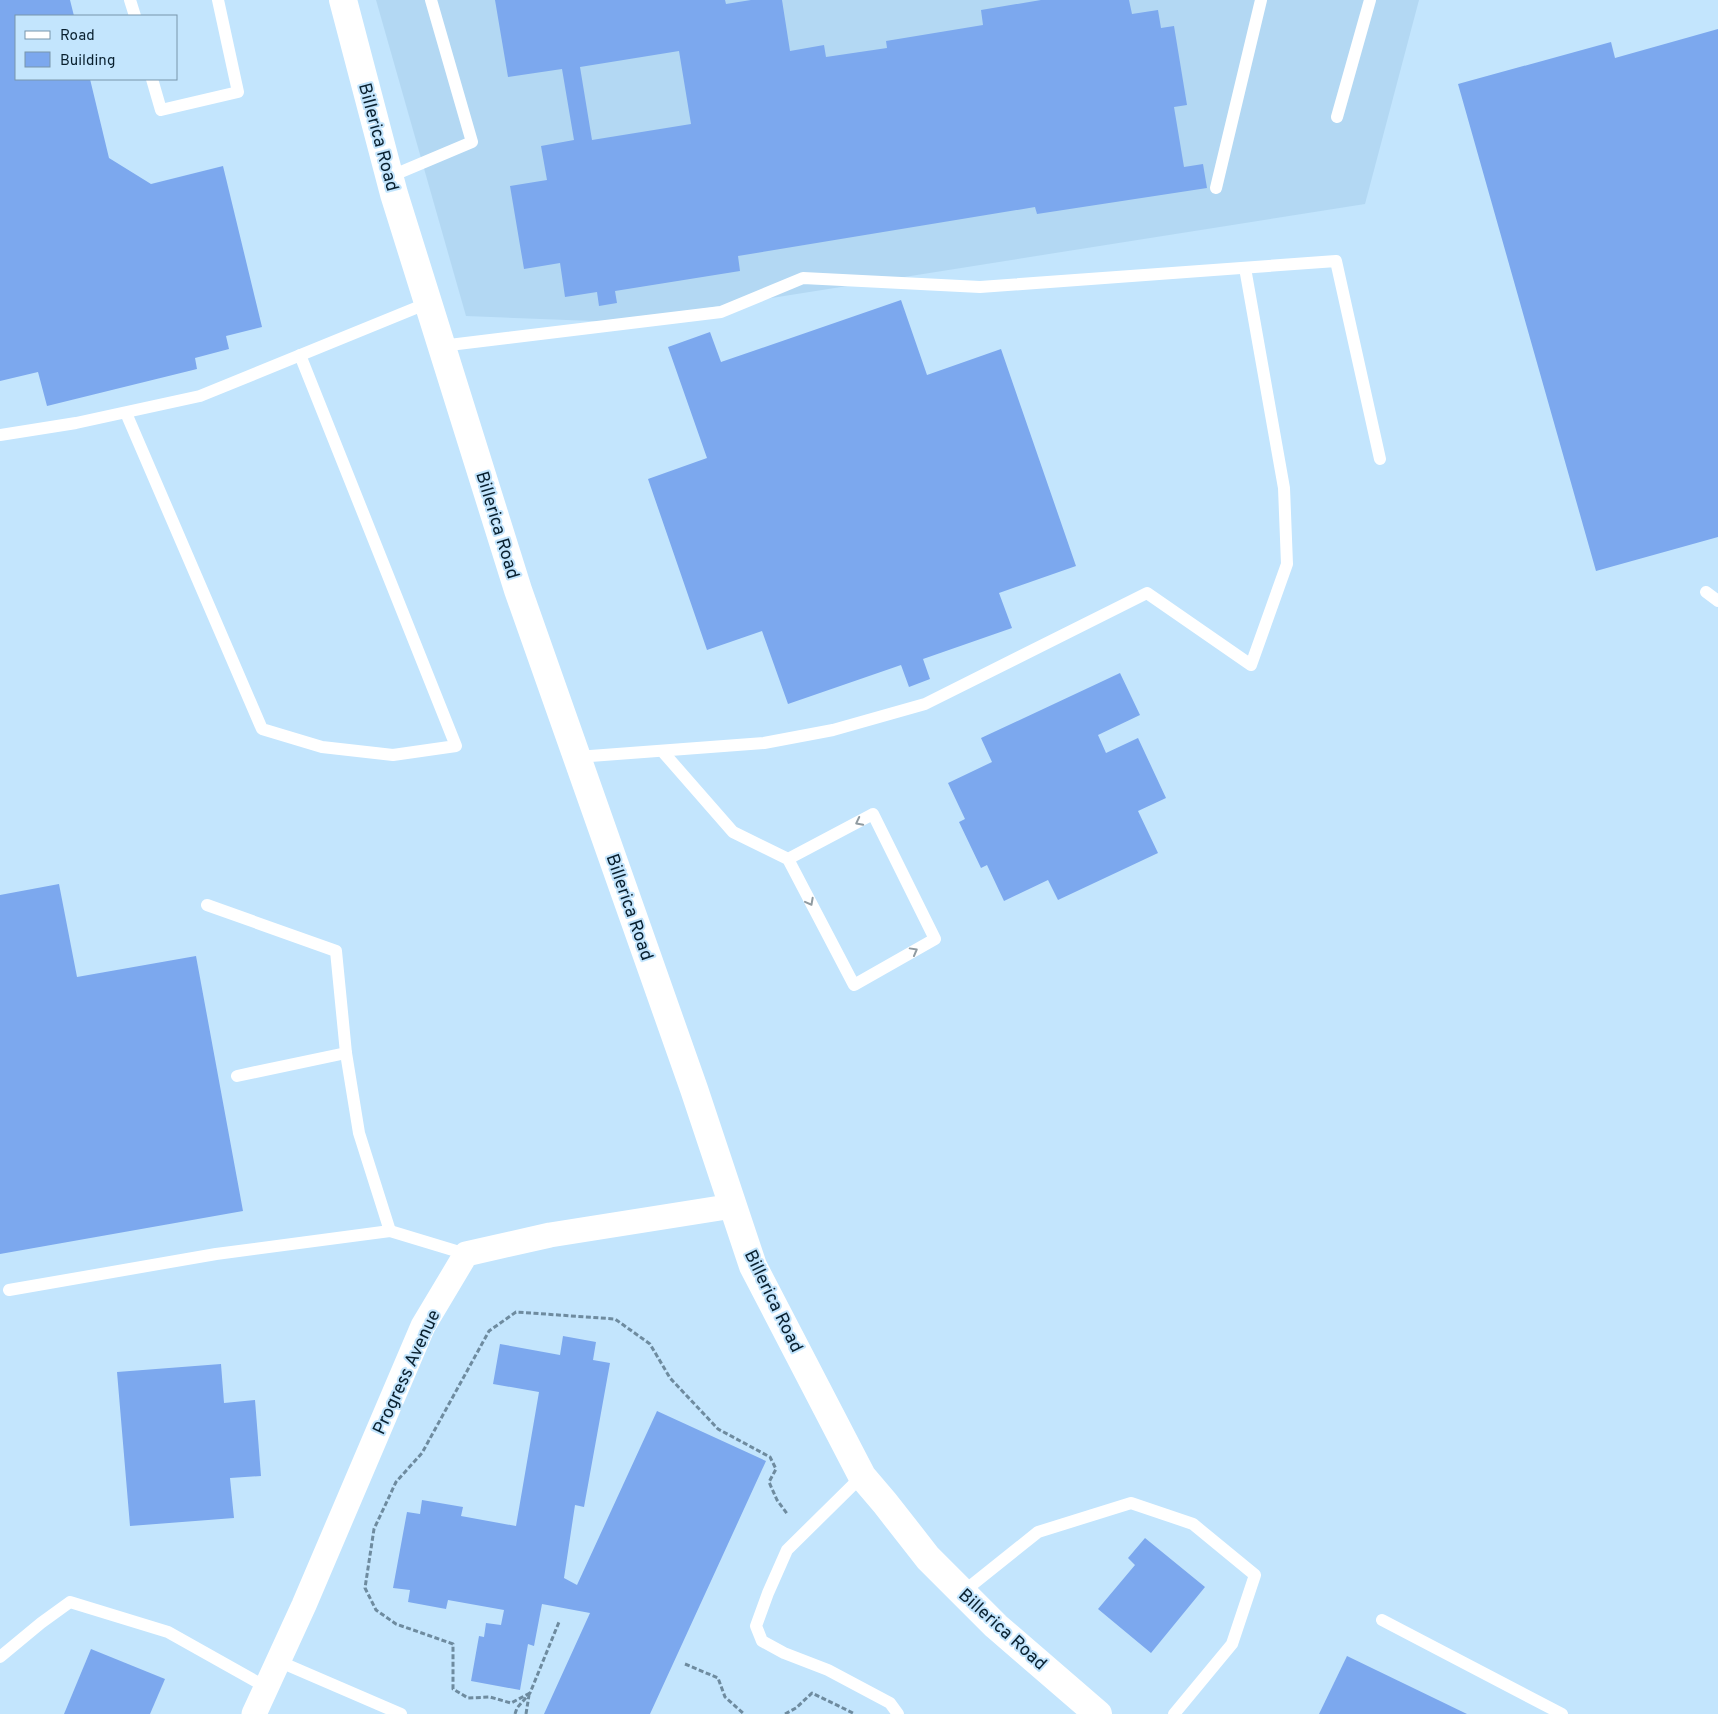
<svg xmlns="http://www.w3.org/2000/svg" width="1718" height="1714" viewBox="0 0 1718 1714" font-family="Overpass,sans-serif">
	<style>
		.built { fill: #b3d8f3 }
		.building { fill: #7ca8ee; fill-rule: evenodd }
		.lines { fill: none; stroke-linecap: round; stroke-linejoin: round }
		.path { stroke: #6e8b9f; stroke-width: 3; stroke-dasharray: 5 2.5; stroke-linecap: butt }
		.lane { stroke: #fff; stroke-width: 12 }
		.street { stroke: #fff; stroke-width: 25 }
		.secondary { stroke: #fff; stroke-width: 28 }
		.oneway { stroke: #909ba1 }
		.labels { text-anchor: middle; stroke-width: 4; stroke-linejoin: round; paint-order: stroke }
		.street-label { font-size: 18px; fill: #09202f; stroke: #c3e5fd }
	</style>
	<rect width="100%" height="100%" fill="#c3e5fd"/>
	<polygon class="built" points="376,0 1419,0 1365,204 619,322 466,316"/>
	<g class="building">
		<polygon points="0,0 70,0 74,16 16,16 16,79 90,79 109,158 151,184 223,166 262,327 226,336 229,349 195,358 197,369 47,406 38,372 0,381"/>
		<path d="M495,0H725L726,4L751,0H782L790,51L824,45L826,57L887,48L886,41L983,25L981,10L1041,0H1129L1132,14L1158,10L1161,28L1174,26L1187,105L1174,107L1184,167L1203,164L1207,188L1037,214L1035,207L738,256L740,271L615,291L617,303L599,306L597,292L565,297L560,263L524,269L510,186L547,180L541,146L574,140L562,69L508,77ZM679,51L691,124L592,140L580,67Z"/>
		<polygon points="1718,29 1718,537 1596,571 1458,84 1611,42 1615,58"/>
		<polygon points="901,300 927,375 1001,349 1076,566 999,593 1012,628 923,659 930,679 909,687 901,665 788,704 762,631 707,650 648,479 707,458 668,347 710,332 721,362"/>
		<polygon points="1120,673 1140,715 1098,735 1106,753 1138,738 1166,798 1138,811 1158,853 1058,900 1048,880 1004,901 987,865 981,868 959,822 965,819 948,783 992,762 981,738"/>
		<polygon points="59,884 77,977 196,956 243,1211 0,1254 0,895"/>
		<polygon points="563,1336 596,1342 593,1360 610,1363 584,1507 575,1505 564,1578 577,1585 657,1411 766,1461 650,1714 544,1714 590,1613 542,1604 534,1646 528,1644 520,1690 471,1681 479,1636 484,1637 486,1623 501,1625 504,1610 448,1600 446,1609 408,1602 410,1590 393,1588 407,1512 420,1514 422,1500 463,1507 461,1516 516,1526 539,1392 493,1384 500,1344 560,1355"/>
		<polygon points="221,1364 224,1403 255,1400 261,1476 230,1478 234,1518 130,1526 117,1372"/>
		<polygon points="1145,1538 1205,1587 1151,1653 1098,1609 1135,1565 1128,1558"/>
		<polygon points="91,1649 165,1679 150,1714 64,1714"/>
		<polygon points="1347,1656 1467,1714 1319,1714"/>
	</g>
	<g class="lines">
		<g class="path">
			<polyline points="685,1664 718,1678 725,1697 744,1714"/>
			<polyline points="530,1693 511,1703 490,1697 468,1698 453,1689 453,1644 396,1624 376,1610 365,1588 374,1529 396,1482 422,1453 489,1331 516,1312 615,1319 650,1344 670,1378 718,1429 770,1457 776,1469 769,1482 777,1500 788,1515"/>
			<polyline points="515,1714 517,1708 530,1693 559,1622"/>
			<polyline points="526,1714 529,1695"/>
			<polyline points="785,1714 796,1708 812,1693 855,1714"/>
		</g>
		<g class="lane">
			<polyline points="130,0 135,16"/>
			<polyline points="152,79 161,110 238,92 218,0"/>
			<polyline points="1337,117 1370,0"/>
			<polyline points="389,177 472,142 431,0"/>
			<polyline points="1216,188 1261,0"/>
			<polyline points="441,346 721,312 803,278 980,287 1336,261 1380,459"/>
			<polyline points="126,413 262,729 322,747 393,755 456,746 300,355"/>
			<polyline points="0,435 76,423 200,396 428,303"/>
			<polyline points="1706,592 1718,601"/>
			<polyline points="663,752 733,832 788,859 854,985 935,939 873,814 788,859"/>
			<polyline points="577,757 764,743 833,730 925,704 1147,593 1251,665 1287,564 1284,488 1245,268"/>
			<polyline points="207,905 336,951 346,1053 359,1133 390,1231"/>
			<polyline points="237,1076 346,1053"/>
			<polyline points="9,1290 216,1254 390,1231 466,1254"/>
			<polyline points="862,1476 787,1550 768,1593 756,1626 762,1641 784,1653 828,1670 890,1703 898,1714"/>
			<polyline points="963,1592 1038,1532 1131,1503 1193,1524 1255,1575 1232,1644 1174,1714"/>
			<polyline points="1382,1620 1562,1714"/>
			<polyline points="0,1657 41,1623 70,1602 168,1632 266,1687"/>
			<polyline points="278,1661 401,1714"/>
		</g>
		<polyline class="street" points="254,1714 304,1605 423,1326 466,1254 550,1235 733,1206"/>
		<polyline class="secondary" points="343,0 394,194 518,590 694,1089 753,1266 862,1476 885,1503 928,1558 996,1626 1098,1714"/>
	</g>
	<defs><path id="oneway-chevron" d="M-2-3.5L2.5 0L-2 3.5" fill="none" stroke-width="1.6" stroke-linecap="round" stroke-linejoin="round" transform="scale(1.25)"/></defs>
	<g class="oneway">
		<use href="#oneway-chevron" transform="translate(859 822) rotate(153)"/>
		<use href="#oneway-chevron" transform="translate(810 902) rotate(62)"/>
		<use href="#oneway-chevron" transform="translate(914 951) rotate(-29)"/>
	</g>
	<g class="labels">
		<g class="street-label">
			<text transform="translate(379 137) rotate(75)" y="6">Billerica Road</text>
			<text transform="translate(498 525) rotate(73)" y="6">Billerica Road</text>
			<text transform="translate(630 907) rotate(71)" y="6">Billerica Road</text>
			<text transform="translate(774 1301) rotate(64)" y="6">Billerica Road</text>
			<text transform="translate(406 1372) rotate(-65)" y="6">Progress Avenue</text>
			<text transform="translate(1003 1629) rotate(42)" y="6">Billerica Road</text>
		</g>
	</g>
	<rect x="15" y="15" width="162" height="65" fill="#c3e5fd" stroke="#7996ab"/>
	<rect x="25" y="31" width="25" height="8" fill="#ffffff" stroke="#7996ab"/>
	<text x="60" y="40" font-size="15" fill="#09202f">Road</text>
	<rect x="25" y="52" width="25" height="15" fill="#7ca8ee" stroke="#7996ab"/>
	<text x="60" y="65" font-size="15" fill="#09202f">Building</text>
</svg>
